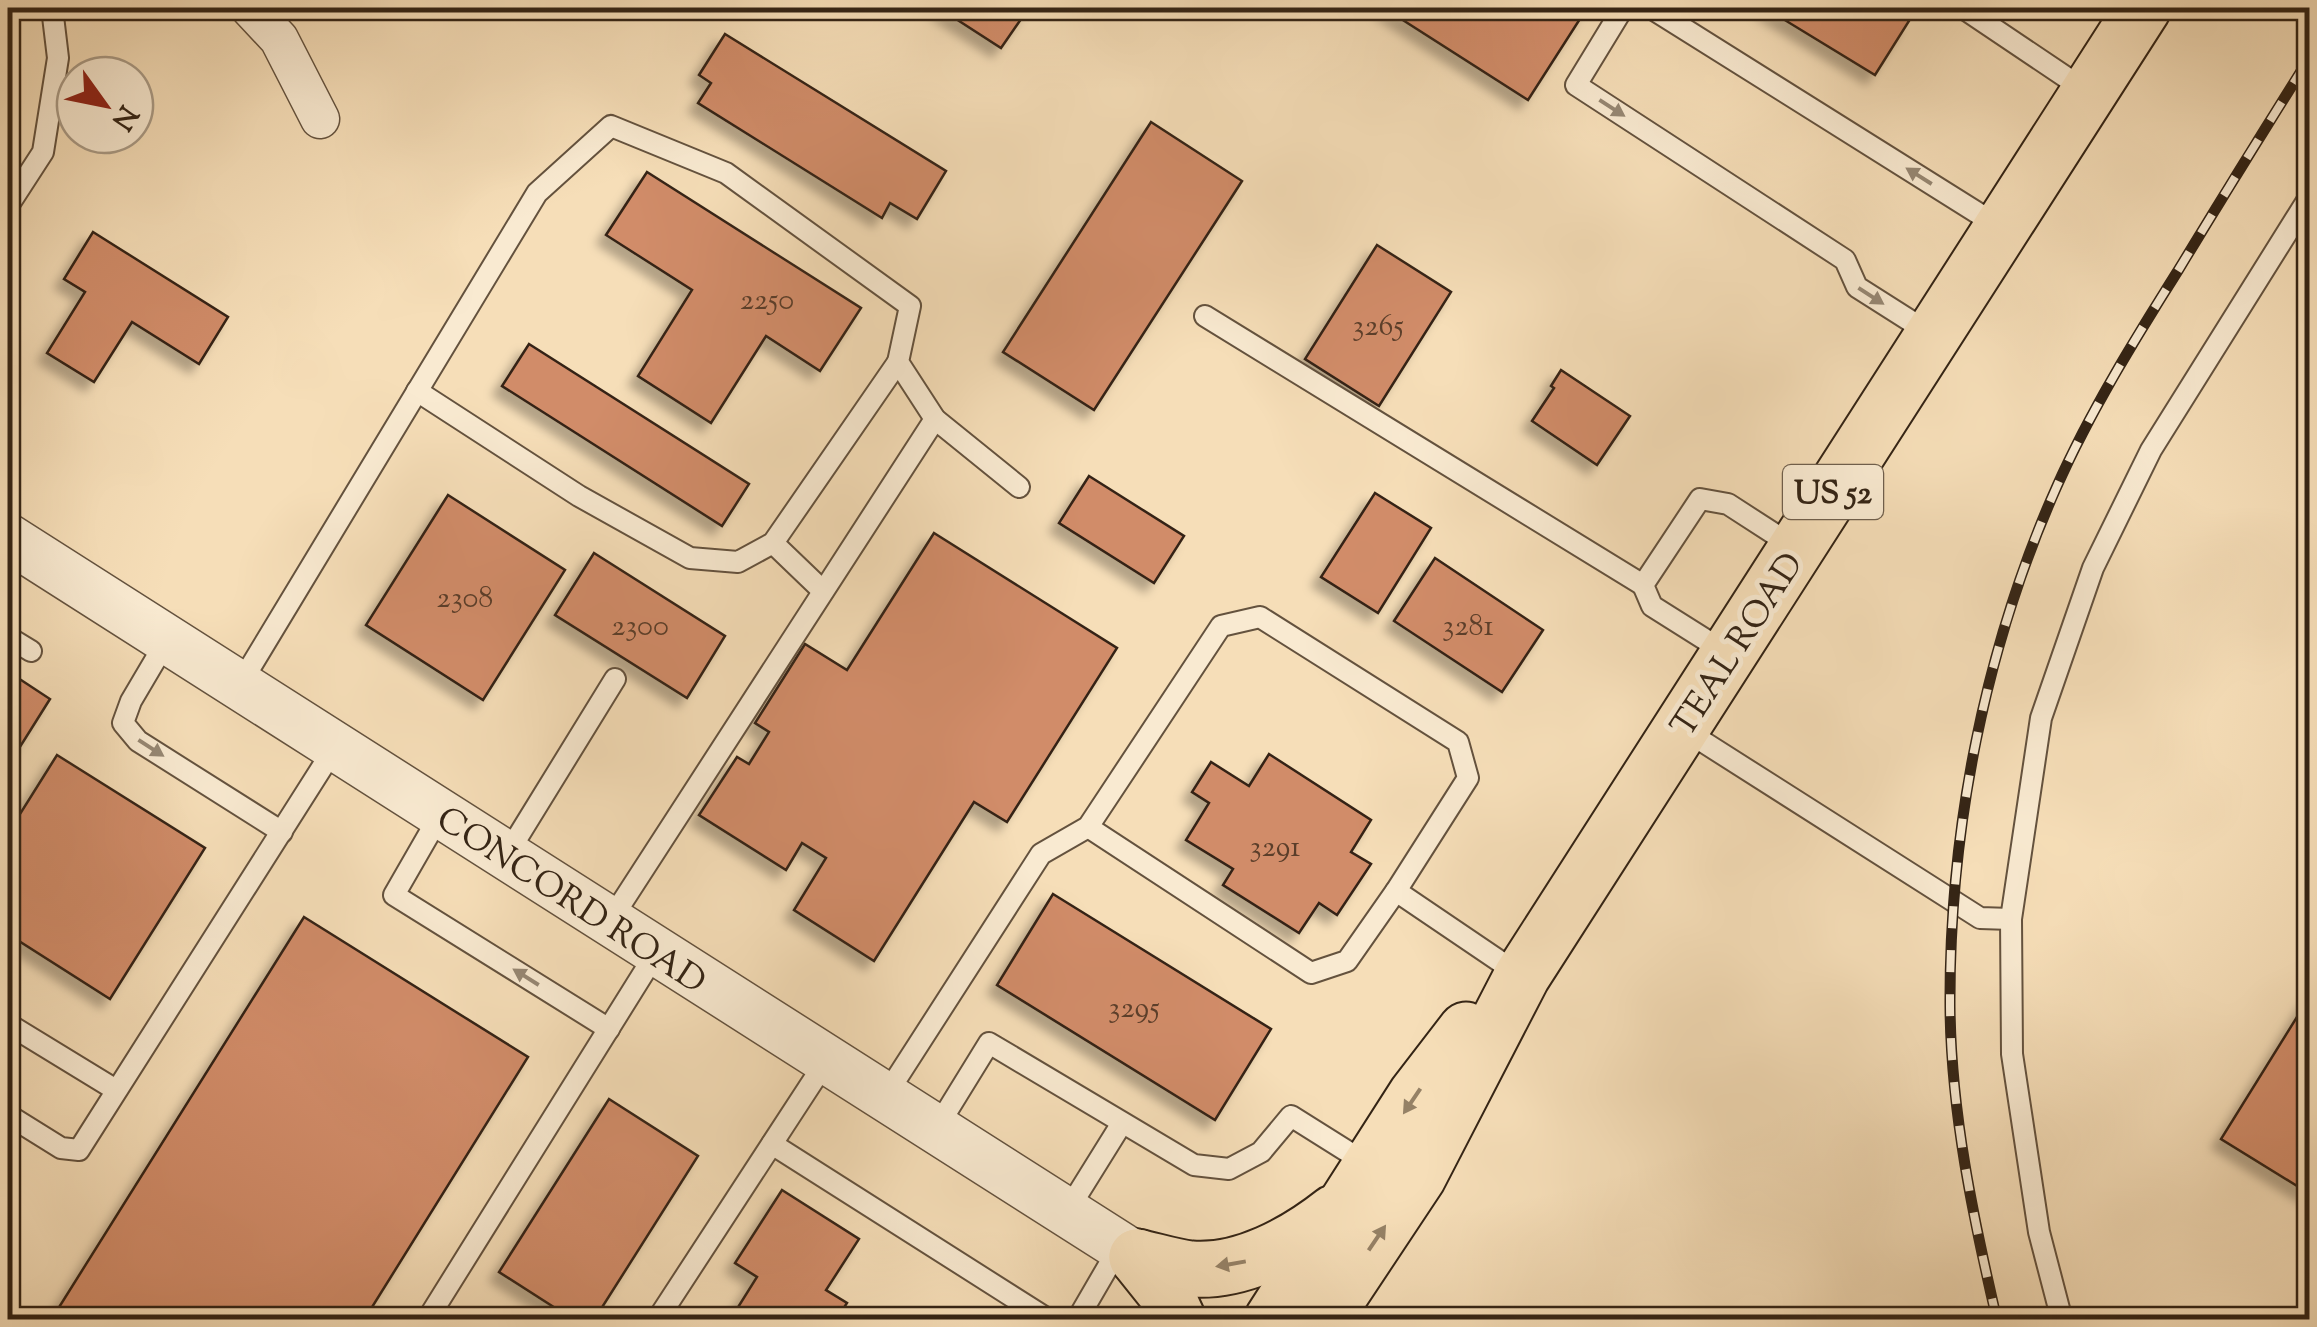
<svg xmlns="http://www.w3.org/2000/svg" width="2317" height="1327" viewBox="0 0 2317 1327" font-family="'Sorts Mill Goudy',serif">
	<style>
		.building { fill: #d18c69; stroke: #342415; stroke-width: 2.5; filter: url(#shadow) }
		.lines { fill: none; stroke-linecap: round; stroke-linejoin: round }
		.service-casing { stroke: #64523e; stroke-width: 24 }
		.minor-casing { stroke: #64523e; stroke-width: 41 }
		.tertiary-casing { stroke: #64523e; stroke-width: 51 }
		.primary-casing { stroke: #342415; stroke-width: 59 }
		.service { stroke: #f9ead1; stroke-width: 20 }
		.minor { stroke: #f9ead1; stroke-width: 38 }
		.tertiary { stroke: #f9ead1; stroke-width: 48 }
		.primary { stroke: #f6deb8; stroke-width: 55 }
		.rail-casing { stroke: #342415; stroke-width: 11 }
		.rail { stroke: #f9ead1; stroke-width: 8; stroke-dasharray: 22; stroke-linecap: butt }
		.oneway { fill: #968773 }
		.oneway2 { fill: #958166 }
		.labels { text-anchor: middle; stroke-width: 10; stroke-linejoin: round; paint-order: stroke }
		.number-label { font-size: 30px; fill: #5b3e2a }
		.shield { fill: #f9ead1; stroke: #6f5f4d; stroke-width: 2.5 }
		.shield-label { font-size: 32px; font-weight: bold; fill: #342415 }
		.street-label { font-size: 35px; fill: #342415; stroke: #f9ead1 }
	</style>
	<defs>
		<filter id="shadow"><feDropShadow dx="-9" dy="9" stdDeviation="5" flood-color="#0004"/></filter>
	</defs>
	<rect width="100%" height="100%" fill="#f6deb8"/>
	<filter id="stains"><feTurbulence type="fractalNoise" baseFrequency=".002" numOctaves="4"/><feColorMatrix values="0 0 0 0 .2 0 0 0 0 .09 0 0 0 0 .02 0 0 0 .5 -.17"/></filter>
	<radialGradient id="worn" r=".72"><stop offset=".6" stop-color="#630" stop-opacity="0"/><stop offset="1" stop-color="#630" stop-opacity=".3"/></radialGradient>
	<g class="building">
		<polygon points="939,8 1026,8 1028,9 1001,48"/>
		<polygon points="1384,8 1587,8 1528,100"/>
		<polygon points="1765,8 1887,8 1909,21 1875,75"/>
		<polygon points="725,34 946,171 917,219 890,203 882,218 698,103 711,83 699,75"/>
		<polygon points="1151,122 1242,181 1094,410 1003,352"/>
		<polygon points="647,172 861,308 820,371 766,336 711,423 638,376 692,290 606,235"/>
		<polygon points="93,232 228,317 199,364 132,322 94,382 47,353 85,292 64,279"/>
		<polygon points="1377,245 1451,292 1379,406 1305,359"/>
		<polygon points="529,344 749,484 722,526 502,386"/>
		<polygon points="1561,370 1630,416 1597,465 1532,421 1554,388 1551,386"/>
		<polygon points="1089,476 1184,536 1154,583 1059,523"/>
		<polygon points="1375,493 1431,528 1378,613 1321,577"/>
		<polygon points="448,495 565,570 483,700 366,625"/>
		<polygon points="934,533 1117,648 1007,822 974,802 874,961 794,910 826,858 802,843 786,870 699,815 737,757 749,764 769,732 755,723 805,644 847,670"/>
		<polygon points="594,553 725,636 687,698 555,615"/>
		<polygon points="1435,558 1543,630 1502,692 1394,621"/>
		<polygon points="15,676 50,699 8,766 8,688"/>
		<polygon points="1269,754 1371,820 1351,852 1371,864 1337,915 1319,903 1299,933 1223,885 1233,869 1186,840 1209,803 1192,792 1211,762 1249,786"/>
		<polygon points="57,755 205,848 110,999 8,934 8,833"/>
		<polygon points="1053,894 1271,1029 1215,1120 997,985"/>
		<polygon points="304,917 528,1057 364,1320 51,1320"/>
		<polygon points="2310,996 2310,1194 2221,1139"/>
		<polygon points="609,1099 698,1156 594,1320 574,1320 499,1272"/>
		<polygon points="782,1190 859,1239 826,1290 847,1303 836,1320 730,1320 757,1277 735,1263"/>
	</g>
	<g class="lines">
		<defs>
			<g id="service">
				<polyline points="1623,8 1576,85 1845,260 1857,287 1931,334"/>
				<polyline points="1651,8 2000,227"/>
				<polyline points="1963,8 2085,90"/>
				<polyline points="8,206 43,152 58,58 52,8"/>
				<polyline points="1205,316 1643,585"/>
				<polyline points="417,391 579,496 690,558 738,562 773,543 898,362"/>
				<polyline points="773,543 823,591"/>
				<polyline points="8,637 31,651"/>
				<polyline points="167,640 131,701 123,723 138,741 282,832"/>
				<polyline points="1725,652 1652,606 1643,585 1700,499 1728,504 1796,548"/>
				<polyline points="239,686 537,193 611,126 726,173 910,306 898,362 935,419 1019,487"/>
				<polyline points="1683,729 1980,918 2011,919 2041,718 2093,568 2151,450 2310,196"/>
				<polyline points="440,815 394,895 609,1029"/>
				<polyline points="1088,827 1311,973 1347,961 1396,891"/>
				<polyline points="506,856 615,679"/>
				<polyline points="2011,919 2012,1054 2039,1232 2062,1320"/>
				<polyline points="610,921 935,419"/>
				<polyline points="8,1024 116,1090"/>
				<polyline points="884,1098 1041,854 1088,827 1221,626 1260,617 1458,742 1468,778 1396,891 1520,975"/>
				<polyline points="8,1115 61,1148 79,1150 335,747"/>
				<polyline points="936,1129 989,1043 1194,1165 1229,1169 1261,1152 1291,1116 1369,1165"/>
				<polyline points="772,1144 1049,1320"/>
				<polyline points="1066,1213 1122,1123"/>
				<polyline points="427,1320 656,953"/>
				<polyline points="657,1320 826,1061"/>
				<polyline points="1077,1320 1120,1246"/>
			</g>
			<polyline id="minor" points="250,8 279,39 320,119"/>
			<polyline id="tertiary" points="8,538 1137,1257"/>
			<g id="primary">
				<path d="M1137,1257C1155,1261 1173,1267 1191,1269C1242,1273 1296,1243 1334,1213"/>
				<polyline points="1137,1257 1165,1292 1178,1320"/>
				<polyline points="1272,1320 1416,1095 1466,1030"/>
				<polyline points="1323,1320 1418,1177 1522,976 2143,8"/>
			</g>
		</defs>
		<use href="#service" class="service-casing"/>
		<use href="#minor" class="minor-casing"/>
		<use href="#tertiary" class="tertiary-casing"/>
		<use href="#primary" class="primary-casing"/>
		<use href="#service" class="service"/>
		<use href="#minor" class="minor"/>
		<use href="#tertiary" class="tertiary"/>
		<use href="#primary" class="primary"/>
		<defs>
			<path id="rail" d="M1997,1320C1973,1217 1951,1112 1950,1007C1949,830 1985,647 2057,486C2091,410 2135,339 2179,269C2222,198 2266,127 2310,57"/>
		</defs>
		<use href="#rail" class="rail-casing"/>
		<use href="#rail" class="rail"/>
	</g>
	<defs><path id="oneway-solid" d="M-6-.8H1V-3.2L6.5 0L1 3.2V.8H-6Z" transform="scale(2.5)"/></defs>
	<g class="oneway">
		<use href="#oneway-solid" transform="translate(1612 108) rotate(33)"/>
		<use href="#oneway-solid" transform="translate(1919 176) rotate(-148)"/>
		<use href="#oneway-solid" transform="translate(1871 296) rotate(33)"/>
		<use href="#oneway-solid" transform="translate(151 748) rotate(33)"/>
		<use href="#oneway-solid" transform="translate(526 977) rotate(-148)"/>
	</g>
	<g class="oneway2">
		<use href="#oneway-solid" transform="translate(1412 1101) rotate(124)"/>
		<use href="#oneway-solid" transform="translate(1377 1238) rotate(-56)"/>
		<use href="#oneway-solid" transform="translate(1231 1264) rotate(170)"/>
	</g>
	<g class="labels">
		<g class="number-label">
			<text x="767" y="309">2250</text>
			<text x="1378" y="335">3265</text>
			<text x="465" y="607">2308</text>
			<text x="640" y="635">2300</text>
			<text x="1468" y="635">3281</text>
			<text x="1275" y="856">3291</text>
			<text x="1134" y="1017">3295</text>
		</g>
		<rect class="shield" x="1783" y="465" width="100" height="54" rx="8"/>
		<g class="shield-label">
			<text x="1833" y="503">US 52</text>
		</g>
		<g class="street-label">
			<text transform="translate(1736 644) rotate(-57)" y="12">TEAL ROAD</text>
			<text transform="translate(572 899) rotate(33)" y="12">CONCORD ROAD</text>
		</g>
	</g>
	<rect width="2317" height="1327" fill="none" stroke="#f6deb8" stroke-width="40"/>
	<rect x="10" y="10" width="2297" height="1307" fill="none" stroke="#342415" stroke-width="5"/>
	<rect x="20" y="20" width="2277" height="1287" fill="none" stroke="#342415" stroke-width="2.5"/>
	<g transform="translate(105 105) rotate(123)"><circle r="48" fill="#f9ead1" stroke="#aa9b86" stroke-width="2.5"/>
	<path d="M0-8L18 38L0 25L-18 38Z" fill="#8f2418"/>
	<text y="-15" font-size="28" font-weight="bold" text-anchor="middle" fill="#342415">N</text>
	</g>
	<rect width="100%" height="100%" filter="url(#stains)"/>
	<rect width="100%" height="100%" fill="url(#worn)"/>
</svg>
